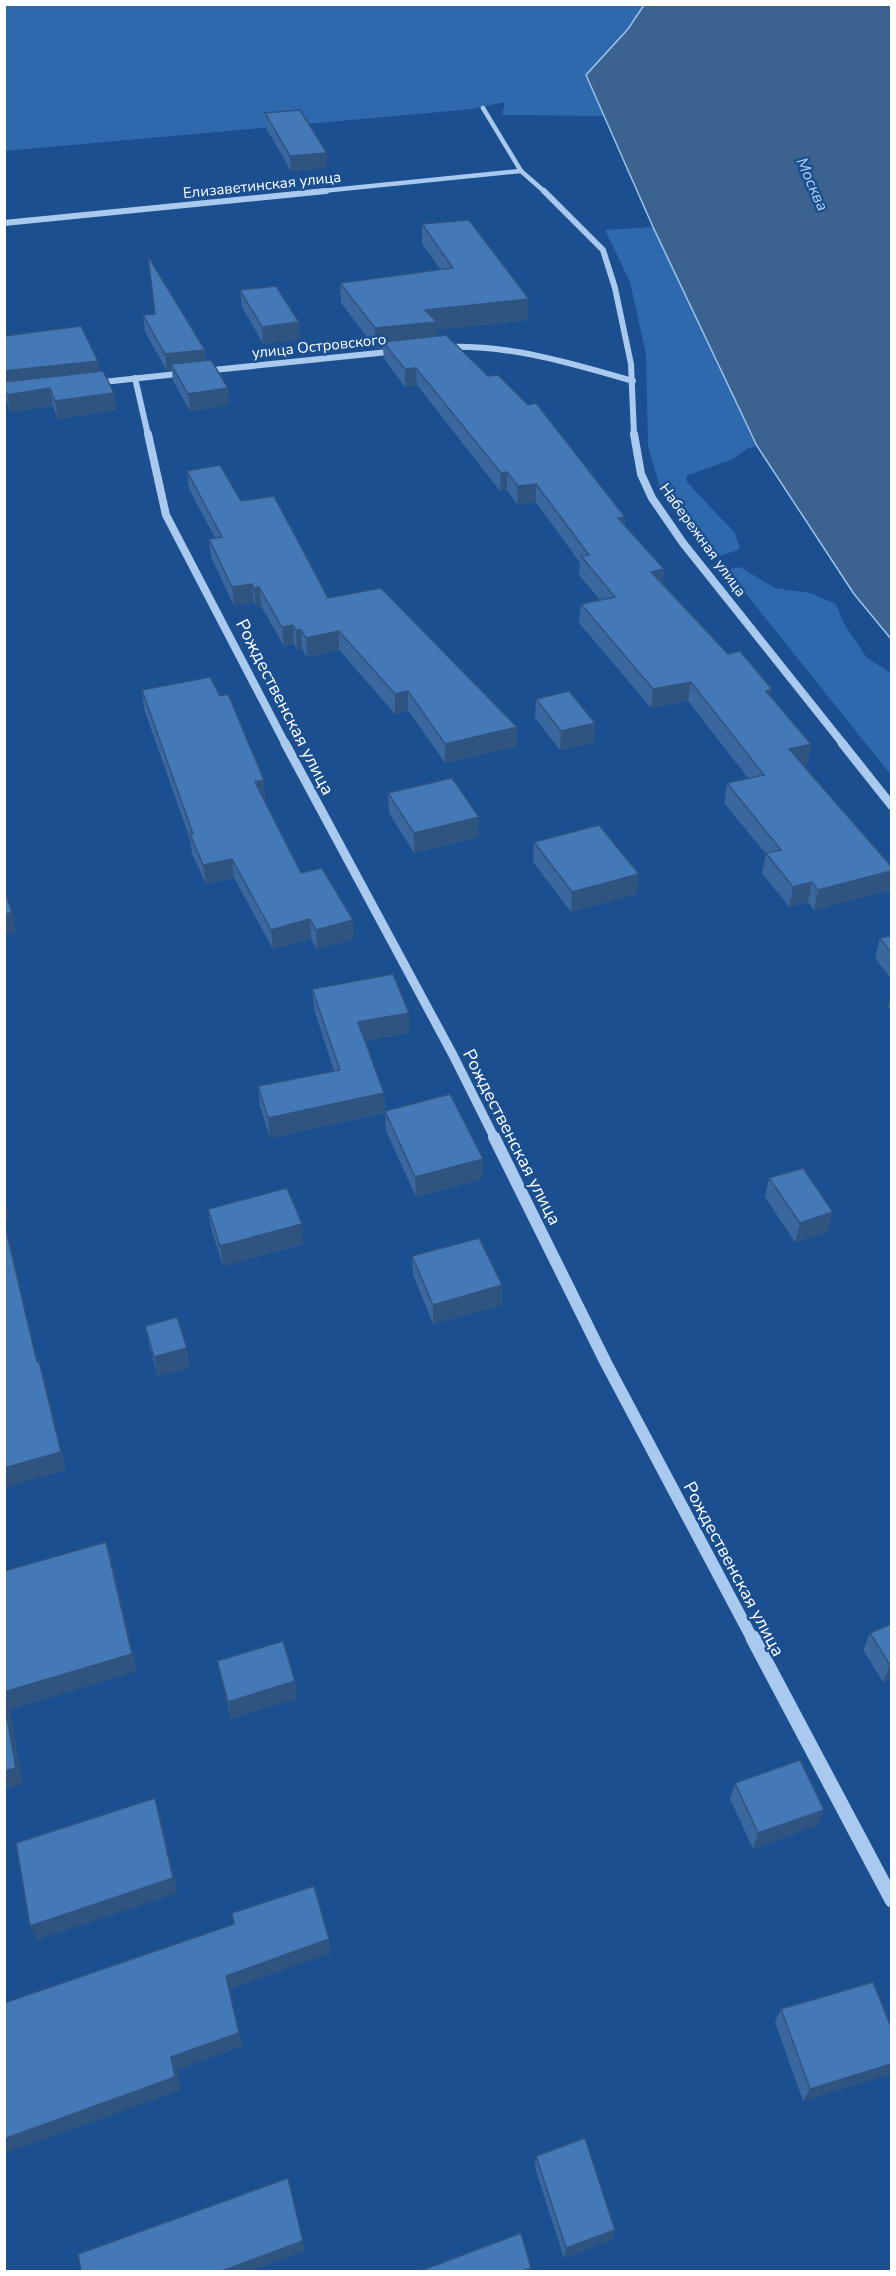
<svg xmlns="http://www.w3.org/2000/svg" width="896" height="2276" viewBox="0 0 896 2276" font-family="'Nunito Sans',sans-serif">
	<style>
		.green { fill: #2e69ad }
		.water { fill: #3c6290; stroke: #9cc4f0; stroke-width: 1.5 }
		.lines { fill: none; stroke-linecap: round; stroke-linejoin: round }
		.minor-far5 { stroke: #a9c9ee; stroke-width: 4.5 }
		.minor-far4 { stroke: #a9c9ee; stroke-width: 6 }
		.minor-far3 { stroke: #a9c9ee; stroke-width: 8 }
		.minor-far2 { stroke: #a9c9ee; stroke-width: 9 }
		.minor-far1 { stroke: #a9c9ee; stroke-width: 12 }
		.minor { stroke: #a9c9ee; stroke-width: 15 }
		.wall { fill: #3a679d }
		.shaded-wall { fill: #305480 }
		.building { fill: #4478b7; stroke: #305480; stroke-width: 1.5 }
		.labels { text-anchor: middle; stroke-width: 5; stroke-linejoin: round; paint-order: stroke }
		.far-street-label { font-size: 15px; fill: #fff; stroke: #1b4f8f }
		.far-water-label { font-size: 16px; font-style: italic; fill: #b5d3f5; stroke: #1b4f8f }
		.street-label { font-size: 18px; fill: #fff; stroke: #1b4f8f }
	</style>
	<rect width="100%" height="100%" fill="#1b4f8f"/>
	<g class="green">
		<polygon points="4,5 644,5 628,29 586,75 604,116 502,115 505,102 473,109 5,151"/>
		<polygon points="653,227 757,446 748,448 733,459 686,476 687,482 735,533 740,549 715,558 660,488 648,446 646,354 630,282 605,230"/>
		<polygon points="740,567 775,588 810,593 836,604 843,622 867,658 891,673 891,775 727,570"/>
	</g>
	<polygon class="water" points="644,5 891,5 891,639 854,594 757,446 653,227 586,75 628,29"/>
	<g class="lines">
		<g class="minor-far5">
			<polyline points="483,108 521,171 545,192"/>
			<polyline points="312,192 521,171"/>
		</g>
		<g class="minor-far4">
			<polyline points="544,191 603,250 615,288 631,364 634,435"/>
			<polyline points="4,223 326,191"/>
			<path d="M443,347C509,344 570,363 633,381"/>
			<polyline points="204,371 398,351"/>
			<polyline points="135,378 148,435"/>
			<polyline points="94,383 186,373"/>
		</g>
		<g class="minor-far3">
			<polyline points="148,434 166,515 286,745"/>
			<polyline points="634,434 641,474 652,498 683,543 844,745"/>
		</g>
		<g class="minor-far2">
			<polyline points="285,743 453,1055 495,1139"/>
			<polyline points="842,743 892,806"/>
		</g>
		<polyline class="minor-far1" points="494,1137 606,1363 753,1640"/>
		<polyline class="minor" points="753,1638 892,1900"/>
	</g>
	<g class="wall">
		<polygon points="265,113 327,153 327,168 291,171 266,128"/>
		<polygon points="422,224 528,320 437,330 437,336 625,517 624,526 664,569 662,583 728,654 771,696 811,744 807,764 803,765 891,890 814,910 808,902 789,907 762,873 766,854 724,803 727,783 748,778 688,701 651,708 579,623 581,604 600,600 579,575 580,563 536,502 517,505 507,490 500,491 417,385 405,387 384,359 383,348 376,349 341,303 340,283 440,269 422,244"/>
		<polygon points="240,290 300,339 263,344 242,307"/>
		<polygon points="143,315 206,360 229,405 190,411 173,381 172,371 167,371 145,332"/>
		<polygon points="4,336 98,361 99,372 116,410 58,419 53,406 11,412 6,399 4,391"/>
		<polygon points="187,471 241,501 328,598 517,727 517,746 445,763 408,710 395,714 339,650 307,657 302,649 297,649 294,644 284,646 261,606 256,607 254,602 234,606 211,557 209,539 215,538 189,489"/>
		<polygon points="142,690 220,696 266,799 264,799 301,873 353,920 354,939 317,949 311,939 273,949 234,878 206,884 192,854 190,839 144,709"/>
		<polygon points="536,699 595,723 594,743 560,750 535,718"/>
		<polygon points="388,793 479,837 414,853 389,813"/>
		<polygon points="534,842 637,894 571,912 533,862"/>
		<polygon points="891,936 891,979 875,958 880,938"/>
		<polygon points="312,989 409,1013 409,1033 365,1041 384,1093 385,1113 270,1138 260,1106 258,1086 334,1071 314,1009"/>
		<polygon points="891,994 891,1011 888,1007"/>
		<polygon points="385,1111 483,1159 482,1179 416,1197 386,1131"/>
		<polygon points="769,1178 828,1232 795,1242 765,1197"/>
		<polygon points="208,1209 304,1244 223,1266 211,1228"/>
		<polygon points="412,1256 502,1305 433,1324 413,1275"/>
		<polygon points="145,1326 190,1368 158,1376 149,1345"/>
		<polygon points="891,1624 891,1678 883,1682 863,1650 870,1633"/>
		<polygon points="217,1661 298,1698 231,1719"/>
		<polygon points="735,1783 818,1825 753,1849 730,1799"/>
		<polygon points="781,2009 891,2027 803,2101 775,2022"/>
		<polygon points="536,2156 615,2230 612,2240 564,2258 535,2168"/>
	</g>
	<g class="shaded-wall">
		<polygon points="327,153 327,168 291,171 290,156"/>
		<polygon points="529,299 528,320 437,330 437,342 383,342 383,348 376,349 375,328 425,310"/>
		<polygon points="299,322 300,339 263,344 262,327"/>
		<polygon points="205,350 207,367 171,364 172,371 167,371 165,354"/>
		<polygon points="98,361 100,378 4,386 4,371"/>
		<polygon points="416,368 417,385 405,387 405,369"/>
		<polygon points="50,388 53,406 11,412 7,395"/>
		<polygon points="228,388 229,405 190,411 188,394"/>
		<polygon points="114,393 116,410 58,419 55,401"/>
		<polygon points="507,472 507,490 500,491 501,473"/>
		<polygon points="536,484 536,502 517,505 518,486"/>
		<polygon points="625,517 623,535 618,518"/>
		<polygon points="664,569 662,588 651,572"/>
		<polygon points="252,584 254,602 234,606 232,587"/>
		<polygon points="259,587 261,606 256,607 254,588"/>
		<polygon points="293,625 294,644 284,646 282,627"/>
		<polygon points="296,630 301,630 302,649 297,649"/>
		<polygon points="339,631 339,650 307,657 306,638"/>
		<polygon points="691,682 688,701 651,708 653,689"/>
		<polygon points="772,689 769,709 766,691"/>
		<polygon points="408,691 408,710 395,714 395,694"/>
		<polygon points="595,723 594,743 560,750 561,731"/>
		<polygon points="517,727 517,746 445,763 445,744"/>
		<polygon points="811,744 807,764 785,769 789,749"/>
		<polygon points="264,780 266,799 257,801 255,782"/>
		<polygon points="479,817 479,837 414,853 414,833"/>
		<polygon points="232,859 234,878 206,884 203,865"/>
		<polygon points="891,871 891,890 814,910 818,890"/>
		<polygon points="639,874 637,894 571,912 572,892"/>
		<polygon points="812,882 808,902 789,907 793,887"/>
		<polygon points="12,913 16,932 4,935 4,914"/>
		<polygon points="310,919 311,939 273,949 271,930"/>
		<polygon points="353,920 354,939 317,949 316,930"/>
		<polygon points="409,1013 409,1033 359,1042 358,1022"/>
		<polygon points="384,1093 385,1113 270,1138 268,1118"/>
		<polygon points="483,1159 482,1179 416,1197 415,1177"/>
		<polygon points="4,1199 10,1219 5,1220 42,1381 37,1362 4,1222"/>
		<polygon points="833,1212 828,1232 795,1242 800,1223"/>
		<polygon points="302,1224 304,1244 223,1266 220,1246"/>
		<polygon points="502,1285 502,1305 433,1324 433,1305"/>
		<polygon points="187,1348 190,1368 158,1376 154,1357"/>
		<polygon points="39,1361 45,1380 66,1470 4,1488 4,1468"/>
		<polygon points="106,1542 112,1560 137,1671 10,1710 23,1784 4,1789 4,1692"/>
		<polygon points="891,1664 891,1678 883,1682 890,1665"/>
		<polygon points="295,1681 298,1698 231,1719 228,1702"/>
		<polygon points="155,1798 160,1814 178,1893 37,1940 30,1926"/>
		<polygon points="824,1810 818,1825 753,1849 758,1833"/>
		<polygon points="329,1939 331,1953 230,1989 243,2046 177,2070 181,2090 9,2152 4,2145 4,2139 171,2057 226,1976"/>
		<polygon points="891,2064 891,2074 803,2101 810,2089"/>
		<polygon points="288,2178 305,2251 251,2271 222,2271"/>
		<polygon points="615,2230 612,2240 564,2258 566,2248"/>
		<polygon points="531,2268 531,2271 522,2271"/>
	</g>
	<g class="building">
		<polygon points="300,110 327,153 290,156 265,113"/>
		<polygon points="469,220 529,299 425,310 437,322 375,328 340,283 453,268 422,224"/>
		<polygon points="148,256 205,350 165,354 143,315 155,314"/>
		<polygon points="276,286 299,322 262,327 240,290"/>
		<polygon points="81,326 98,361 4,371 4,336"/>
		<polygon points="446,335 488,376 498,375 528,405 536,403 625,517 618,518 664,569 651,572 728,654 740,651 772,689 766,691 811,744 789,749 891,866 891,871 818,890 812,882 793,887 766,853 781,850 727,783 764,775 691,682 653,689 581,604 615,597 581,556 589,555 536,484 518,486 507,472 501,473 416,368 405,369 383,342"/>
		<polygon points="211,360 228,388 188,394 171,364"/>
		<polygon points="103,371 114,393 55,401 50,388 7,395 4,386 4,382"/>
		<polygon points="220,465 241,501 274,496 328,598 381,588 517,727 445,744 408,691 395,694 339,631 306,638 301,630 296,630 293,625 282,627 259,587 254,588 252,584 232,587 209,539 222,537 187,471"/>
		<polygon points="210,677 220,696 228,694 264,780 255,782 301,873 322,868 353,920 316,930 310,919 271,930 232,859 203,865 190,834 193,834 142,690"/>
		<polygon points="569,691 595,723 561,731 536,699"/>
		<polygon points="452,778 479,817 414,833 388,793"/>
		<polygon points="599,825 639,874 572,892 534,842"/>
		<polygon points="4,889 12,913 4,914"/>
		<polygon points="891,936 891,953 880,938"/>
		<polygon points="393,974 409,1013 358,1022 384,1093 268,1118 258,1086 340,1070 312,989"/>
		<polygon points="450,1094 483,1159 415,1177 385,1111"/>
		<polygon points="803,1168 833,1212 800,1223 769,1178"/>
		<polygon points="287,1188 302,1224 220,1246 208,1209"/>
		<polygon points="4,1222 37,1362 39,1361 61,1452 4,1468"/>
		<polygon points="479,1238 502,1285 433,1305 412,1256"/>
		<polygon points="177,1317 187,1348 154,1357 145,1326"/>
		<polygon points="106,1542 132,1654 4,1692 4,1571"/>
		<polygon points="891,1624 891,1664 890,1665 870,1633"/>
		<polygon points="283,1641 295,1681 228,1702 217,1661"/>
		<polygon points="4,1701 16,1768 4,1771"/>
		<polygon points="800,1760 824,1810 758,1833 735,1783"/>
		<polygon points="155,1798 173,1878 30,1926 16,1843"/>
		<polygon points="314,1886 329,1939 226,1976 239,2033 171,2057 175,2077 4,2139 4,2003 234,1924 232,1913"/>
		<polygon points="873,1982 891,2027 891,2064 810,2089 781,2009"/>
		<polygon points="585,2138 615,2230 566,2248 536,2156"/>
		<polygon points="288,2178 303,2241 222,2271 81,2271 78,2254"/>
		<polygon points="521,2233 531,2268 522,2271 420,2271"/>
	</g>
	<g class="labels">
		<g class="far-street-label">
			<text transform="translate(262 185) rotate(-6)" y="5">Елизаветинская улица</text>
			<text transform="translate(319 346) rotate(-6)" y="5">улица Островского</text>
			<text transform="translate(703 540) rotate(54)" y="5">Набережная улица</text>
		</g>
		<g class="far-water-label">
			<text transform="translate(813 184) rotate(66)" y="6">Москва</text>
		</g>
		<g class="street-label">
			<text transform="translate(285 707) rotate(63)" y="6">Рождественская улица</text>
			<text transform="translate(512 1137) rotate(63)" y="6">Рождественская улица</text>
			<text transform="translate(734 1569) rotate(62)" y="6">Рождественская улица</text>
		</g>
	</g>
	<rect width="896" height="2276" fill="none" stroke="#ffffff" stroke-width="12"/>
</svg>
